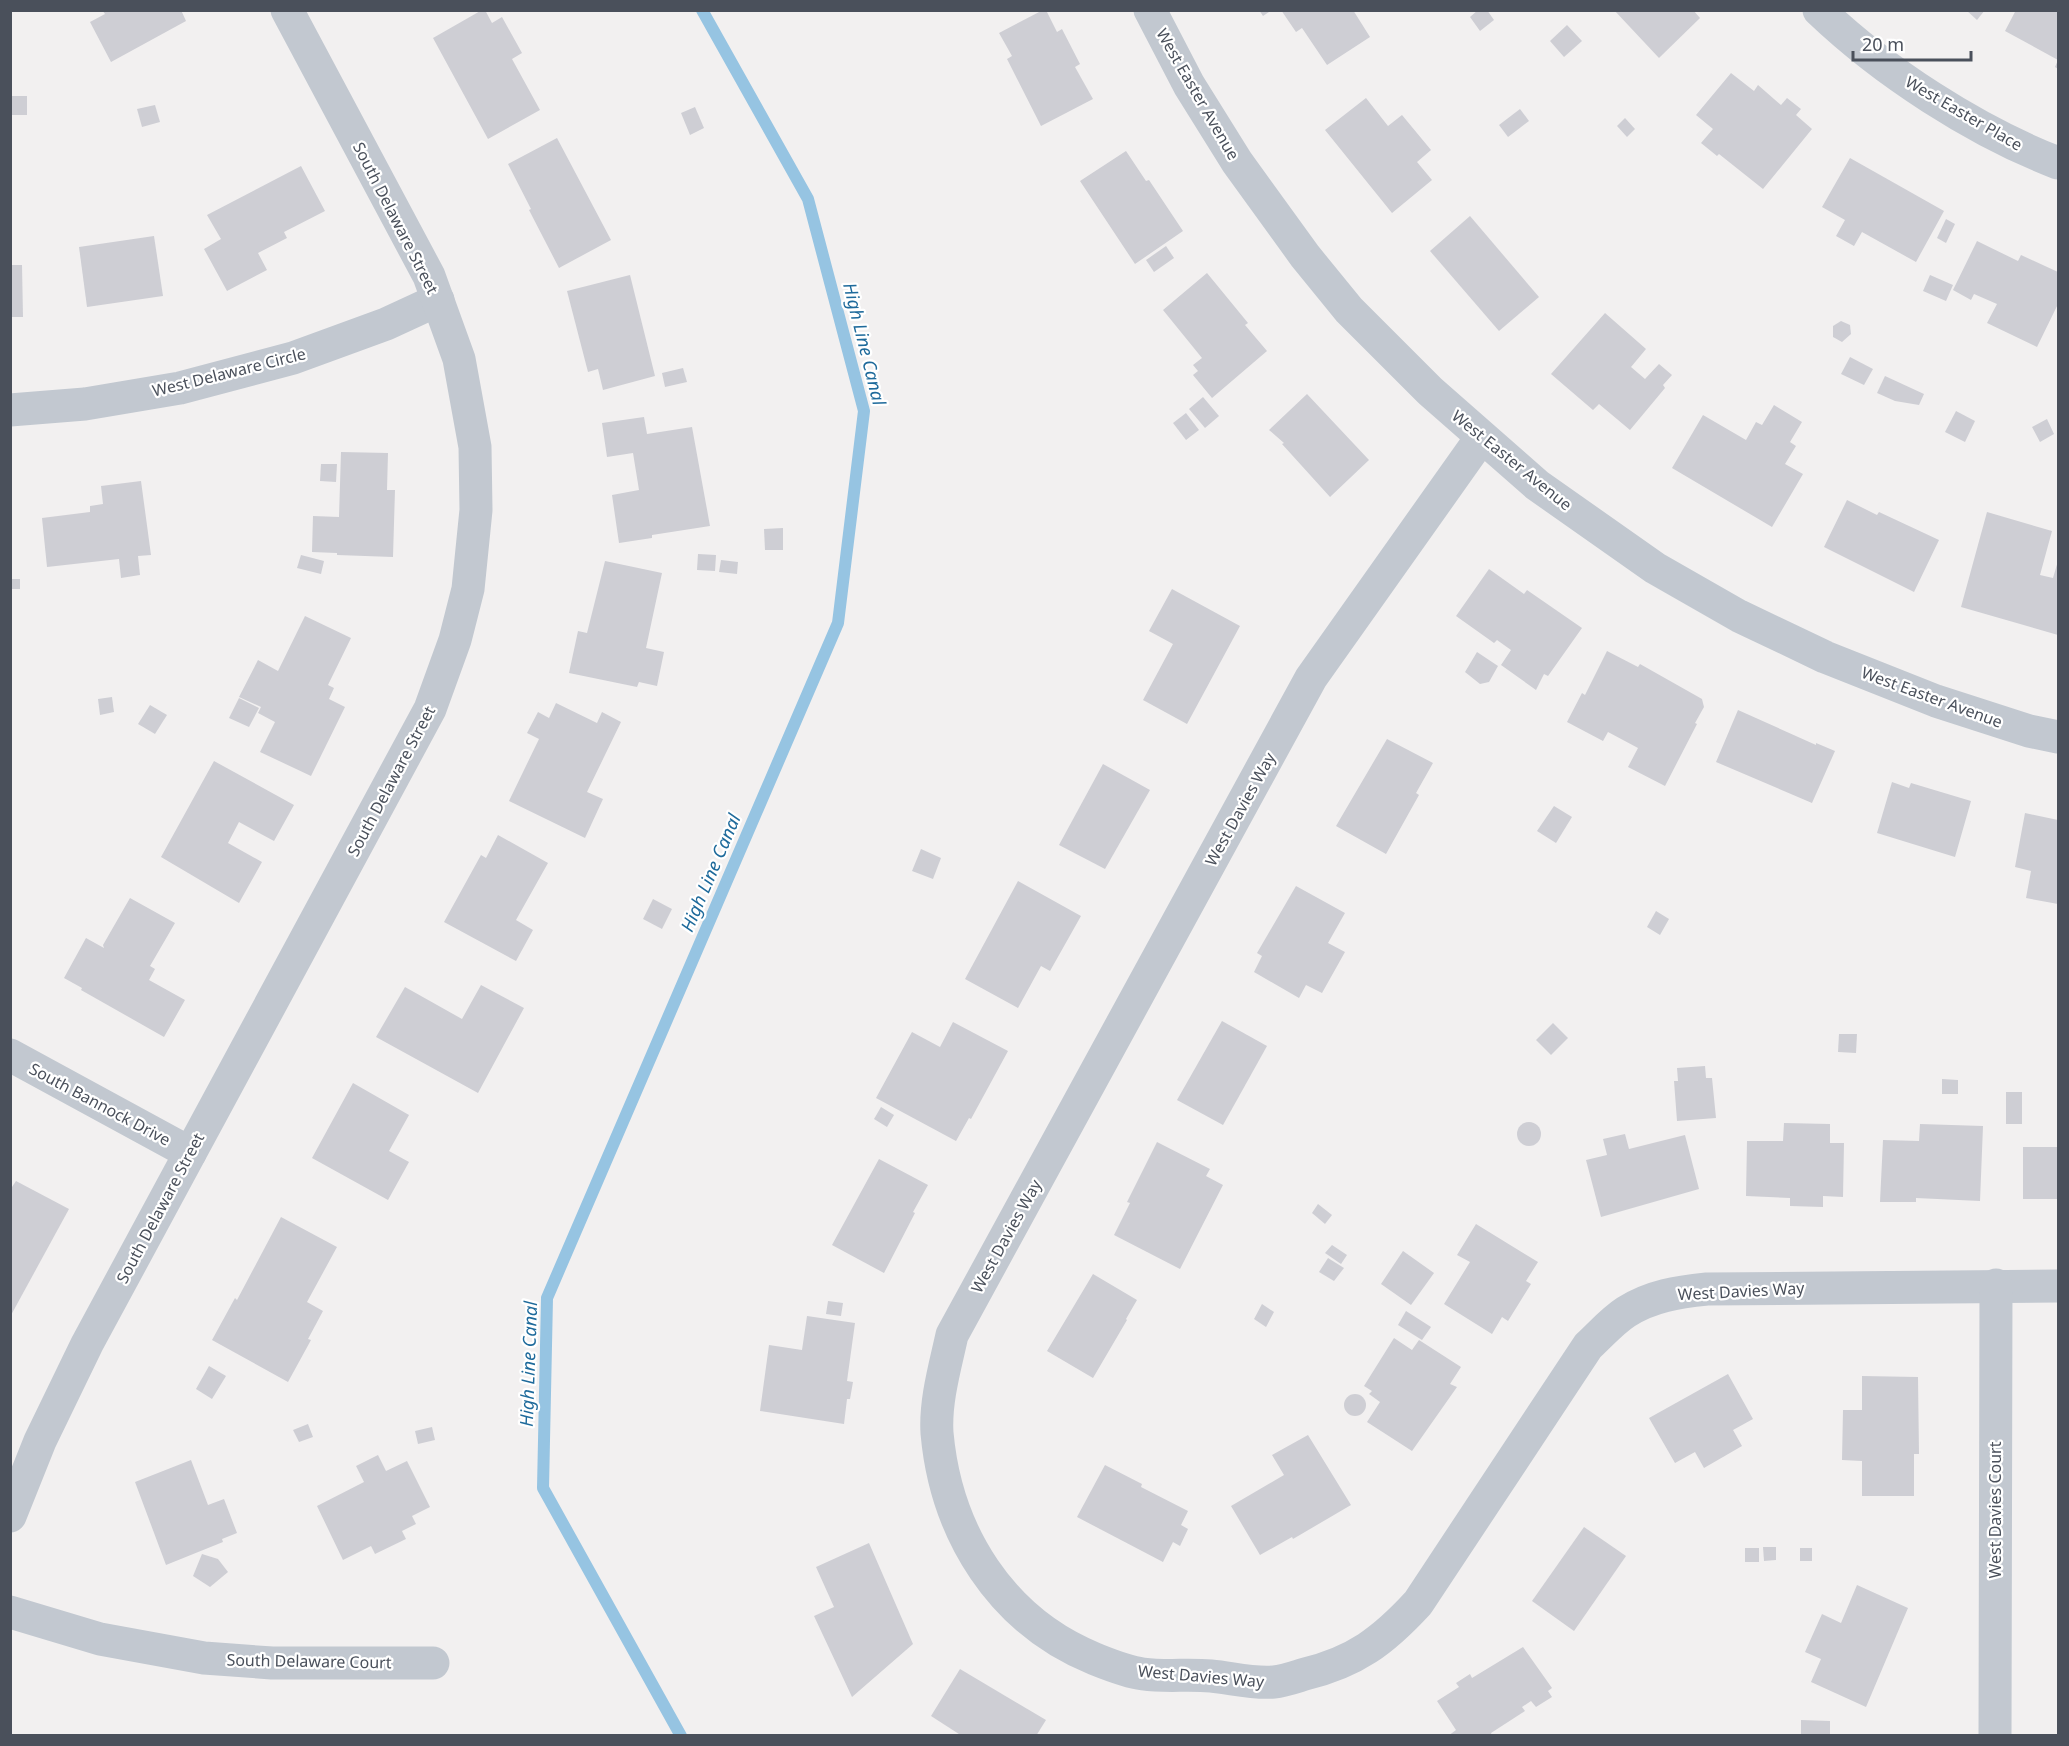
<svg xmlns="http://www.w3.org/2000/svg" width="2069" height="1746" viewBox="0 0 2069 1746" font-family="'Noto Sans',sans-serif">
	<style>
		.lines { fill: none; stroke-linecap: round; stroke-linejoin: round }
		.stream { stroke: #96c4e2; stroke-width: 12 }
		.building { fill: #ceced4 }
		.street { stroke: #c2c8d0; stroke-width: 33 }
		.labels { text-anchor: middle; stroke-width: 4.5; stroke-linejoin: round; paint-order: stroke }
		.street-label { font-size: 16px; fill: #4a505b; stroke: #fff }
		.water-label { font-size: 18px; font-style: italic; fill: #1e6a9b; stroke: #fff }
	</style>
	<rect width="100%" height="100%" fill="#f2f0f0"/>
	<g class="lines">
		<polyline class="stream" points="681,1736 543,1488 547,1298 838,623 864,411 808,199 702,10"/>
	</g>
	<g class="building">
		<polygon points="102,10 181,10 186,21 111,62 90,22 105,14"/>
		<polygon points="482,10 485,10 492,23 502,17 522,53 512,59 540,110 488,139 433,38"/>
		<polygon points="1043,10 1046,10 1057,32 1062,29 1080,64 1075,67 1093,99 1041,126 1007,59 1012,56 999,33"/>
		<polygon points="1259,10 1272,10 1263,16"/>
		<polygon points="1281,10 1353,10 1370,37 1327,65 1302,28 1296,32"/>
		<polygon points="1478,10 1487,10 1494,20 1480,31 1470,17"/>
		<polygon points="1614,10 1693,10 1700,18 1659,58"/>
		<polygon points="1966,10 1985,10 1977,20"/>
		<polygon points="2016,10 2058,10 2058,69 2055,67 2058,60 2005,31"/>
		<polygon points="1567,25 1582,41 1564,57 1550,41"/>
		<polygon points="1731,73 1754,91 1758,85 1781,105 1787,98 1801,109 1796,115 1812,129 1763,189 1719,154 1717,156 1701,143 1713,129 1696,115"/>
		<rect x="10" y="96" width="17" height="19"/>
		<polygon points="1366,98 1388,126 1402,115 1431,150 1417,162 1432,180 1392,213 1325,130"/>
		<polygon points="155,105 160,122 142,127 137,109"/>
		<polygon points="695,107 704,128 690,135 681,113"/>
		<polygon points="1520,109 1529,121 1508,137 1499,125"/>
		<polygon points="1625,118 1635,129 1627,137 1617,126"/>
		<polygon points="557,138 611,240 559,268 529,210 531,209 508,164"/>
		<polygon points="1126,151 1146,181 1149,180 1183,231 1135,264 1080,181"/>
		<polygon points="1850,158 1944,211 1916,262 1862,232 1854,246 1836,236 1845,220 1822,207"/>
		<polygon points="301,166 325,211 284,232 287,238 258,253 267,270 227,291 204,249 221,239 207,215"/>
		<polygon points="1470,216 1539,297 1499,331 1430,251"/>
		<polygon points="1946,219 1955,224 1946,243 1937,238"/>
		<polygon points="154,236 163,296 87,307 79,247"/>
		<polygon points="1977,241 2018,261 2021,255 2058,272 2058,304 2037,347 1987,323 1997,304 1974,294 1971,300 1953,290"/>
		<polygon points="1166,246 1174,258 1154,272 1146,260"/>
		<polygon points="10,265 22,265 23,317 10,317"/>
		<polygon points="1207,273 1248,323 1245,325 1267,351 1212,398 1193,375 1198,371 1193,365 1202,358 1163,310"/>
		<polygon points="630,275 655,376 603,390 598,369 588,372 567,291"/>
		<polygon points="1930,275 1953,285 1946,301 1923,291"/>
		<polygon points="1605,313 1646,349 1631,367 1645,379 1659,364 1672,375 1663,385 1665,388 1630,430 1599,404 1593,410 1551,374"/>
		<polygon points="1841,321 1850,325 1851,334 1842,342 1833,337 1833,326"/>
		<polygon points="1850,357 1873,369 1864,385 1841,374"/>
		<polygon points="683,368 687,382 665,387 662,373"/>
		<polygon points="1885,376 1924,394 1919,405 1895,401 1877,393"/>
		<polygon points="1307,394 1369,460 1330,497 1282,444 1284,443 1269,430"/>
		<polygon points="1203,397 1219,416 1205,428 1189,409"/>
		<polygon points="1774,405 1802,422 1790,442 1796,446 1785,464 1803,474 1772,527 1672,468 1703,415 1746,440 1756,422 1762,425"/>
		<polygon points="1956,411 1975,421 1965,442 1945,432"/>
		<polygon points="1186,413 1199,430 1186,440 1173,423"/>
		<polygon points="644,417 647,434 692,427 710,526 652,535 652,538 619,543 612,495 639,490 633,453 607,457 602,423"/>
		<polygon points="2047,419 2054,434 2040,442 2032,427"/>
		<polygon points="341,452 388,453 387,490 395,490 393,557 337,555 337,553 312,552 313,516 339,517"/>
		<polygon points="321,464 337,464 336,482 320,481"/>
		<polygon points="141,481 151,555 138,556 140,575 121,578 119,559 47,567 42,518 90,512 90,506 103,504 101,486"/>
		<polygon points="1847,500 1877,515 1879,512 1939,540 1914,592 1824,547"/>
		<polygon points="1987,512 2052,531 2040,575 2053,578 2058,561 2058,635 1961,607"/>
		<polygon points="783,528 783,550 765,550 764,529"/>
		<polygon points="698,554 716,555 715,571 697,570"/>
		<polygon points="301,555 324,561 321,574 297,568"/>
		<polygon points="721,560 738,562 737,574 719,572"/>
		<polygon points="605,561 662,573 646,648 664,652 657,686 639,682 637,687 569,673 578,631 587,633"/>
		<polygon points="1489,569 1524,594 1527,590 1582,628 1548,676 1544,674 1536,690 1501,665 1511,650 1497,640 1494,643 1456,616"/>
		<rect x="10" y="579" width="10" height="10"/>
		<polygon points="1172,589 1240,626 1187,724 1143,700 1173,644 1149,631"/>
		<polygon points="305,616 351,638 328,685 334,688 329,699 345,707 311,776 260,752 275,722 258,713 261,707 239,697 258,660 278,671"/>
		<polygon points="1607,651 1638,667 1640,664 1702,699 1704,707 1695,723 1697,724 1665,786 1628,767 1638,748 1608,732 1603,741 1567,722 1582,693 1585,695"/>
		<polygon points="1477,652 1498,666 1489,682 1480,684 1465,672"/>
		<polygon points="112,697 114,712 100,715 98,699"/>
		<polygon points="239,698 259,708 249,727 229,718"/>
		<polygon points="556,703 597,723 602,712 621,722 587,792 603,799 585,838 509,801 539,739 527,733 538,712 549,718"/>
		<polygon points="150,705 167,715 155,734 138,724"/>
		<polygon points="1738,710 1816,745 1816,743 1835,751 1812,803 1716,762"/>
		<polygon points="1387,739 1433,763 1416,793 1419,795 1386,854 1336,826"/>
		<polygon points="214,761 294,805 274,841 239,822 228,843 262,862 239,903 161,857"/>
		<polygon points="1103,764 1150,790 1105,869 1059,845"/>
		<polygon points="1892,782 1909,788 1911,783 1971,801 1955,857 1877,833"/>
		<polygon points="1554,806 1572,817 1556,843 1537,831"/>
		<polygon points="2025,813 2058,820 2058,904 2026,898 2031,871 2015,867"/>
		<polygon points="498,835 548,863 516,920 533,930 516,961 444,922 481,855 486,858"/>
		<polygon points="921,849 941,858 933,879 912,871"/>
		<polygon points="1018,881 1081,916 1050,971 1041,966 1018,1008 965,979"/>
		<polygon points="1296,886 1345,913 1328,943 1345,952 1322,993 1306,985 1299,998 1254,972 1262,956 1257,953"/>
		<polygon points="130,898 175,923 150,966 155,969 149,980 185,1000 164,1037 81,990 82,988 64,978 86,938 104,948 103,945"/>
		<polygon points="653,899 672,909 662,929 643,919"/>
		<polygon points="1656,911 1669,919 1660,935 1647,927"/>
		<polygon points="481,985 524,1008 478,1093 376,1037 405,987 462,1019"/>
		<polygon points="1222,1021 1267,1046 1223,1125 1177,1100"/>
		<polygon points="953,1022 1008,1051 971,1119 969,1118 956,1141 876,1098 912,1032 940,1047"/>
		<polygon points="1553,1023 1568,1038 1551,1055 1536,1040"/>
		<polygon points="1839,1034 1857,1034 1856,1053 1838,1052"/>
		<polygon points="1705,1066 1706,1078 1712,1078 1716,1118 1677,1121 1674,1081 1678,1081 1677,1068"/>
		<polygon points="1942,1079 1958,1080 1958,1094 1942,1094"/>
		<polygon points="353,1083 409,1115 389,1151 409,1162 388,1200 312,1158"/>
		<rect x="2006" y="1092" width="16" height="32"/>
		<polygon points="881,1107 894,1115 887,1127 874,1119"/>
		<circle cx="1529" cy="1134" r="12"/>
		<polygon points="1784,1123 1830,1124 1830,1143 1844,1143 1843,1197 1823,1196 1823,1207 1790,1206 1790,1198 1746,1196 1747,1141 1783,1141"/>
		<polygon points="1920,1124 1983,1126 1980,1201 1916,1198 1916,1202 1880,1202 1883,1140 1919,1141"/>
		<polygon points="1625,1134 1629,1149 1685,1135 1699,1189 1601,1217 1586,1160 1607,1155 1603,1139"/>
		<polygon points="1157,1142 1210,1169 1206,1176 1223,1185 1180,1269 1114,1235 1130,1203 1127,1202"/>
		<rect x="2023" y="1147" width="35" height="52"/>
		<polygon points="879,1159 928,1185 913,1212 915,1213 884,1273 832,1245"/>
		<polygon points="16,1181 69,1209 10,1317 10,1190"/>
		<polygon points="1318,1204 1332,1215 1325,1224 1312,1213"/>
		<polygon points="281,1217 337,1247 307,1302 323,1311 308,1339 311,1340 288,1382 212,1340 235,1298 237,1300"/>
		<polygon points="1476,1224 1538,1262 1526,1281 1531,1284 1508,1321 1502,1317 1492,1334 1444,1304 1470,1262 1457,1255"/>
		<polygon points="1332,1245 1347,1255 1341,1264 1325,1253"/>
		<polygon points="1403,1251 1434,1273 1411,1305 1381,1284"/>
		<polygon points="1328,1258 1344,1268 1334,1281 1319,1272"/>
		<polygon points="1093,1274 1137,1300 1126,1319 1127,1320 1093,1378 1047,1351"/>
		<polygon points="828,1301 843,1303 841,1316 826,1314"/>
		<polygon points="1262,1304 1274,1312 1266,1327 1254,1319"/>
		<polygon points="1406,1311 1431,1327 1422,1340 1398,1325"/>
		<polygon points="807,1316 855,1323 847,1381 853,1382 850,1399 847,1399 844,1424 760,1411 769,1345 802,1350"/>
		<polygon points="1394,1338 1412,1350 1419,1340 1461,1367 1450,1384 1457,1387 1412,1451 1367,1422 1380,1402 1369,1394 1372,1391 1364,1386"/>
		<polygon points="209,1366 226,1376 212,1399 196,1389"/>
		<polygon points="1728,1374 1753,1419 1733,1430 1742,1446 1704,1468 1695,1452 1675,1463 1649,1418"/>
		<polygon points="1862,1376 1918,1377 1919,1454 1914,1454 1914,1496 1862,1496 1862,1461 1842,1460 1843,1410 1862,1410"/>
		<circle cx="1355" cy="1405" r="11"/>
		<polygon points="308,1424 313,1437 299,1442 293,1430"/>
		<polygon points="432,1427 435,1440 418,1444 415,1431"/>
		<polygon points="1308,1435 1351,1505 1293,1539 1292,1537 1260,1555 1231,1506 1284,1475 1272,1455"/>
		<polygon points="378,1455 386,1471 407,1461 430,1507 412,1516 416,1524 402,1531 406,1539 375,1554 371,1546 343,1560 317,1506 364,1482 356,1466"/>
		<polygon points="191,1460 208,1505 224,1499 237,1533 222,1539 223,1542 166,1565 135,1482"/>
		<polygon points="1105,1465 1142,1484 1141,1487 1188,1511 1181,1525 1188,1529 1180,1546 1173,1542 1163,1562 1077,1517"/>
		<polygon points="1584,1527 1626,1556 1574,1631 1532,1601"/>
		<polygon points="869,1543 913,1644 852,1697 814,1616 834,1607 816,1567"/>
		<polygon points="1763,1547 1776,1547 1776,1560 1764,1561"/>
		<rect x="1745" y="1548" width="14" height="14"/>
		<rect x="1800" y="1548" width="12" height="13"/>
		<polygon points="202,1554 218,1559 228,1572 210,1587 193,1576"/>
		<polygon points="1857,1585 1908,1608 1866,1707 1811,1682 1821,1659 1805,1652 1822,1614 1841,1623"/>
		<polygon points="1523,1647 1552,1688 1548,1691 1552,1697 1536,1707 1531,1701 1522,1707 1525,1711 1491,1733 1492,1736 1448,1736 1456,1730 1437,1701 1459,1687 1456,1683 1470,1674 1472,1678"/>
		<polygon points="960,1669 1046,1720 1036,1736 962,1736 931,1716"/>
		<polygon points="1801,1720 1830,1721 1830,1736 1801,1736"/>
	</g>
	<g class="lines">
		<g class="street">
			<polyline points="1150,10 1189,85 1237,162 1305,256 1349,310 1430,391 1537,485 1655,568 1739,616 1825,657 1936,701 2029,731 2058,737"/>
			<path d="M1819,10C1884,72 1975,131 2058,163"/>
			<polyline points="10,410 85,404 180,388 293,358 386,324 438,300"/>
			<path d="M1481,438L1311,678L952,1335C945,1367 935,1401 937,1433C946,1533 1001,1621 1095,1659C1110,1665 1127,1672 1143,1674C1165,1677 1188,1674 1211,1676C1232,1678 1253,1684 1274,1682C1284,1681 1295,1677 1305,1674C1355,1662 1383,1641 1418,1603L1588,1346C1600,1335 1612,1321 1626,1312C1651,1296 1678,1292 1707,1289L2058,1286"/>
			<polyline points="10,1055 190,1153"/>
			<polyline points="10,1516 40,1441 87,1344 430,709 455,640 468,589 476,510 475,447 459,359 429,276 287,10"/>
			<polyline points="10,1612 100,1639 204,1658 272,1663 433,1663"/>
			<polyline points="1995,1736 1996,1285"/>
		</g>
	</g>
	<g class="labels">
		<g class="street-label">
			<text transform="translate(1198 94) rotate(60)" y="6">West Easter Avenue</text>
			<text transform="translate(1964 113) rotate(30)" y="6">West Easter Place</text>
			<text transform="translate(396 218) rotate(63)" y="6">South Delaware Street</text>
			<text transform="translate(229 372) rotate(-14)" y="6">West Delaware Circle</text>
			<text transform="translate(1512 460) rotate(39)" y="6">West Easter Avenue</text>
			<text transform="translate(1932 697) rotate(20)" y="6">West Easter Avenue</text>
			<text transform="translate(391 781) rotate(-62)" y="6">South Delaware Street</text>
			<text transform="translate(1240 809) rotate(-61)" y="6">West Davies Way</text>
			<text transform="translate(100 1104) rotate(28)" y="6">South Bannock Drive</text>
			<text transform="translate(160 1208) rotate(-62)" y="6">South Delaware Street</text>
			<text transform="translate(1006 1236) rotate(-61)" y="6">West Davies Way</text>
			<text transform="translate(1741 1291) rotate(-3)" y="6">West Davies Way</text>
			<text transform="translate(1995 1510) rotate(-90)" y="6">West Davies Court</text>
			<text transform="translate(309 1661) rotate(1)" y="6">South Delaware Court</text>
			<text transform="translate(1201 1676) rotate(5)" y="6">West Davies Way</text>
		</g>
		<g class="water-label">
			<text transform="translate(864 344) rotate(76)" y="6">High Line Canal</text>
			<text transform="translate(711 873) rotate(-67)" y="6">High Line Canal</text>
			<text transform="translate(529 1364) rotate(-88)" y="6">High Line Canal</text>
		</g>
	</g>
	<rect width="2069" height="1746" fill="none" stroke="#4a505b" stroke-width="24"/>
	<path d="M1853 51v9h118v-9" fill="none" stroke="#4a505b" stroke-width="3"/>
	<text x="1862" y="51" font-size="18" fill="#4a505b" stroke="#ffffff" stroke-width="4.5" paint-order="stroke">20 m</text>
</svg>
